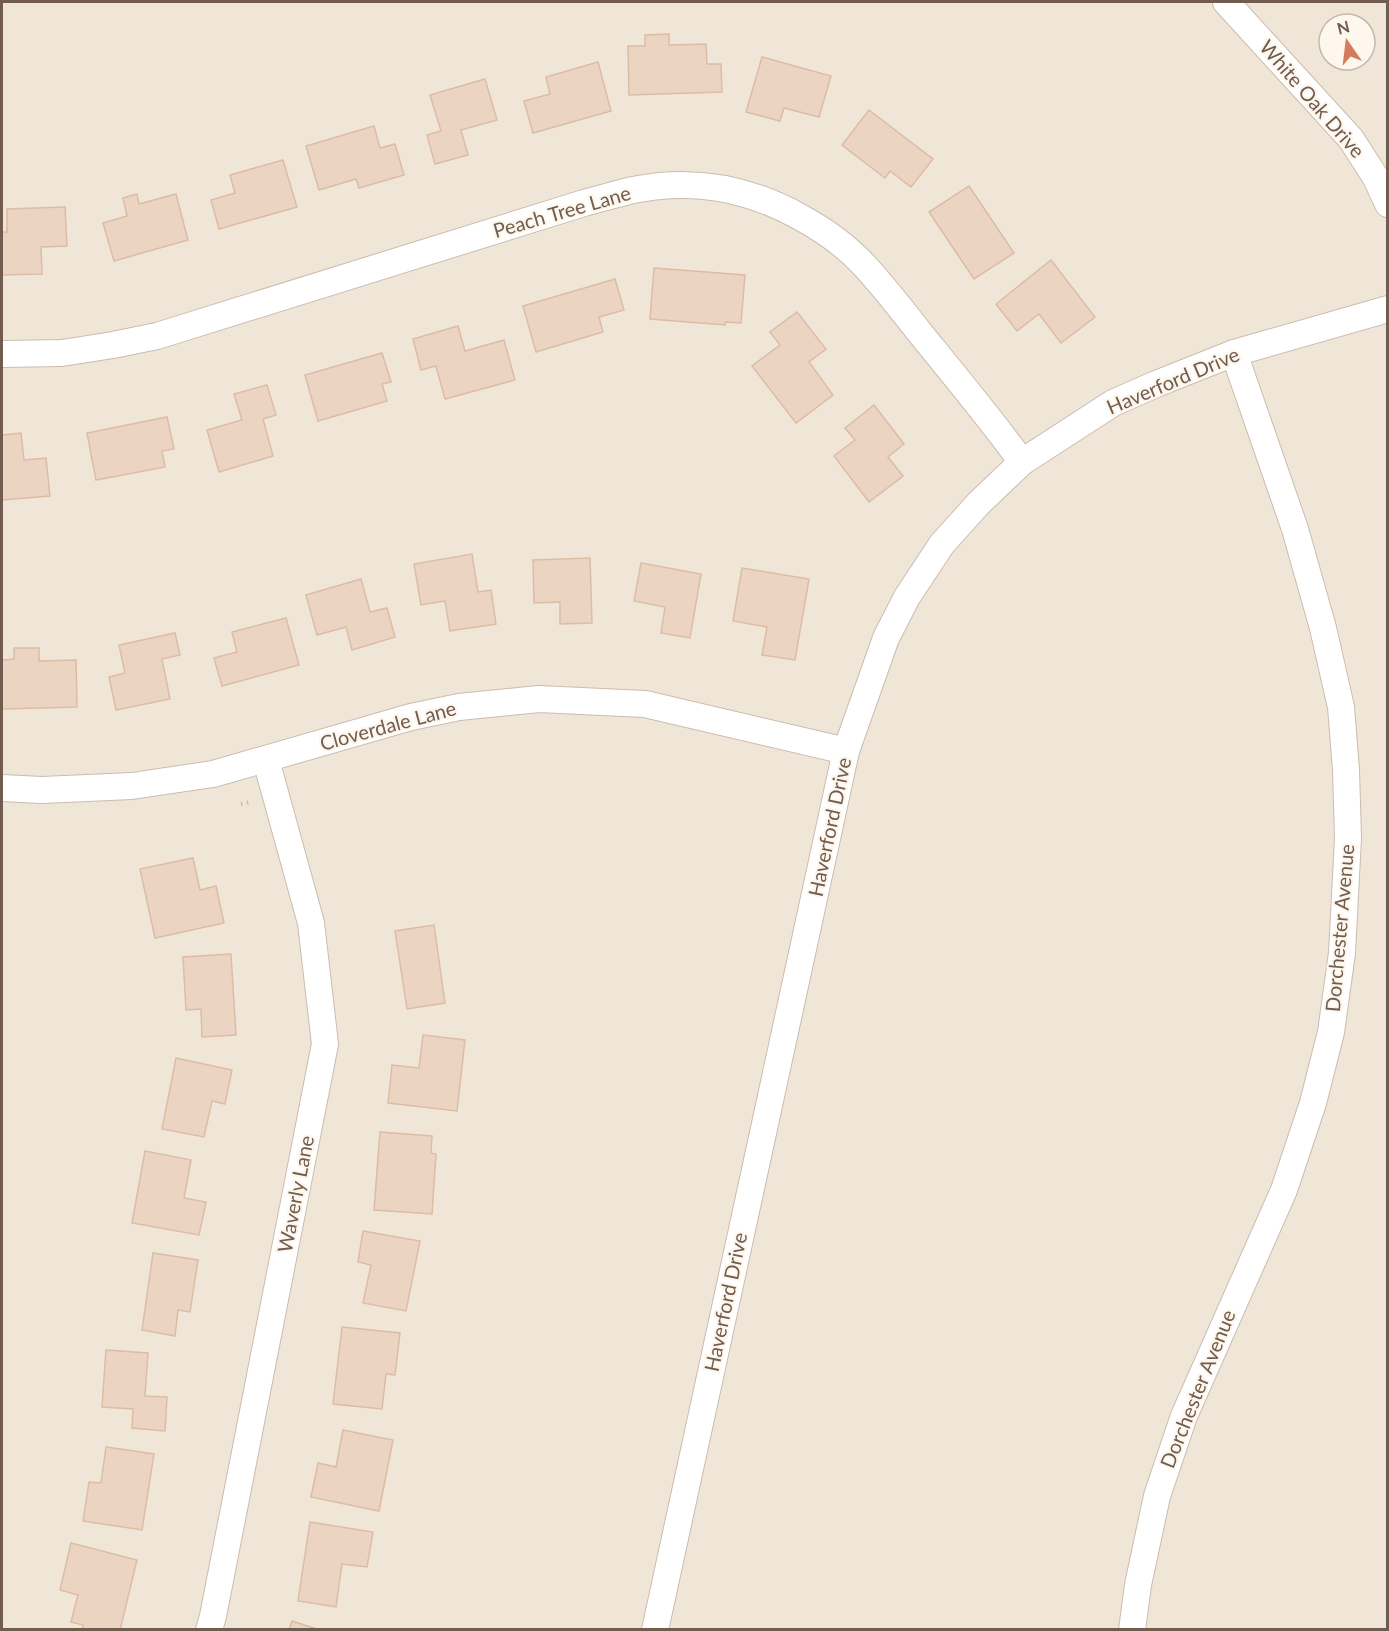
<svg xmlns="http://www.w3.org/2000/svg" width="1389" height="1631" font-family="Lato,sans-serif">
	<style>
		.residential { fill: #f0e6d7; fill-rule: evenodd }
		.building { fill: #ecd4c3; stroke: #dcbca5; stroke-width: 1.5 }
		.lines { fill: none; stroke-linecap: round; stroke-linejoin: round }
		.street-casing { stroke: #cbbcaf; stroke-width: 28 }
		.path { stroke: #d1b8a6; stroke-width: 4; stroke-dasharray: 1.5 4.5; stroke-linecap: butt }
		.street { stroke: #fff; stroke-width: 26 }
		.labels { text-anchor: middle; stroke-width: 4.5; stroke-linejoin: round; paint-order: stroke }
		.street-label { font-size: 20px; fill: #715c4f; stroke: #fdf7ee }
	</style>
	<rect width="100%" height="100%" fill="#faf3e8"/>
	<path class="residential" d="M2,2H1387V1629H2ZM1329,24H1365V60H1329Z"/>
	<g class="building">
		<polygon points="669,34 669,45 706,44 707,64 721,64 722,92 629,95 628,46 645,46 645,35"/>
		<polygon points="762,57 831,76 819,117 784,108 780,121 746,112"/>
		<polygon points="598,62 611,111 533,133 524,101 550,94 546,77"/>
		<polygon points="485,79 497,120 461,130 468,155 435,164 427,135 441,131 430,95"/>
		<polygon points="869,110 933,159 911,187 890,171 885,178 842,145"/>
		<polygon points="374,126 380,148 395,144 404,175 359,188 356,179 319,190 306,146"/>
		<polygon points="283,160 297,207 219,229 211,200 235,193 230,175"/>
		<polygon points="969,186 1014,253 974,279 929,212"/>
		<polygon points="137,194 139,204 176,194 188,240 114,261 103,223 127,216 123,198"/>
		<polygon points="65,207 67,246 41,247 42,274 2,275 2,232 7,232 7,209"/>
		<polygon points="1051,260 1095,317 1061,343 1039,314 1017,331 996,304"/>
		<polygon points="654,268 745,275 741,323 725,322 725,325 650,319"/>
		<polygon points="615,279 624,310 599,317 603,332 536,352 523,306"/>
		<polygon points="797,312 826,349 809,362 833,395 796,423 752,366 780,345 770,332"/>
		<polygon points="458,326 465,351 504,340 515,380 445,399 436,366 421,370 413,339"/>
		<polygon points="382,353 391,382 382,384 387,401 318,421 305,375"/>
		<polygon points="267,385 276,415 263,419 273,456 219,472 207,430 242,420 234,394"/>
		<polygon points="874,405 904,444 888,457 903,476 869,502 834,456 855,440 845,428"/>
		<polygon points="167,417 174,449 162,451 165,467 96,480 87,433"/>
		<polygon points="21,433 24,460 46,458 50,496 2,500 2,435"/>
		<polygon points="472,554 478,592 491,590 496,624 450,631 445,601 421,605 414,564"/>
		<polygon points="590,558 592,623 560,624 560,602 534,603 533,560"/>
		<polygon points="641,563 701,574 690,638 661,633 665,607 634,601"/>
		<polygon points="742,568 809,579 795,660 762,655 767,627 733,621"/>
		<polygon points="361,579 370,612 387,608 395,637 352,650 346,627 317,635 306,595"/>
		<polygon points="286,618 299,665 222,686 214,658 237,652 232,632"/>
		<polygon points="175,633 180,655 162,659 170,699 116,710 109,677 125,673 119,645"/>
		<polygon points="14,648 39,648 39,661 76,660 77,707 2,709 2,660 14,659"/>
		<polygon points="193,858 200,890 216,886 224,923 155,938 140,869"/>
		<polygon points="434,925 445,1003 407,1009 395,931"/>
		<polygon points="231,954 236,1035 202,1037 201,1009 186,1010 183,957"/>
		<polygon points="423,1035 465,1040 457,1111 388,1103 392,1065 419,1068"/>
		<polygon points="176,1058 232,1070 225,1104 212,1101 204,1137 162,1129"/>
		<polygon points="380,1132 432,1136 431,1153 436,1154 432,1214 374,1210"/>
		<polygon points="145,1151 191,1160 184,1198 206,1202 199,1235 132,1223"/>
		<polygon points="363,1231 420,1241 406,1311 363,1303 371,1265 358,1262"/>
		<polygon points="153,1253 198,1260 190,1312 178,1310 175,1336 142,1330"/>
		<polygon points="342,1327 400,1333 395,1375 386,1374 382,1409 333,1404"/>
		<polygon points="106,1350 148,1353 145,1396 167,1397 165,1431 132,1428 133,1409 102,1407"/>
		<polygon points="343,1430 393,1440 379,1511 311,1497 318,1463 336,1467"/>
		<polygon points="106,1447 154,1454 142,1530 83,1521 89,1482 101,1483"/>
		<polygon points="310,1522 373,1532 367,1567 342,1564 336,1607 298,1601"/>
		<polygon points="71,1543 137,1560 120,1630 82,1630 83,1625 71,1622 78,1595 60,1590"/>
		<polygon points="292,1621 320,1630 289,1630"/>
	</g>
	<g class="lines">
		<g class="street-casing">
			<g id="street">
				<polyline points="1226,2 1351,139 1376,178 1388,204"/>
				<path d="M2,354L62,353L113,345L157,336L584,203C600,199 616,194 633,190C691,178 748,188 800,217C822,229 844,244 862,263C883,285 901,309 920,333C955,376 990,418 1022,462"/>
				<polyline points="2,788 42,790 132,786 213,774 411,717 459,707 539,699 645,704 846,751"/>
				<polyline points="209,1630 213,1616 325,1044 311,923 266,760"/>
				<polyline points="655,1630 846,751 886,638 907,597 942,544 978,504 1022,462 1113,403 1156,384 1234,353 1388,309"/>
				<polyline points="1132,1630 1138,1585 1157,1496 1184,1416 1284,1190 1313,1103 1331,1032 1342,953 1348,838 1346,770 1341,707 1323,628 1295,529 1234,353"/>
			</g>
		</g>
		<polyline class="path" points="241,804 251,802"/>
		<use href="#street" class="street"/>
	</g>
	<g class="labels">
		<g class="street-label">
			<text transform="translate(1312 99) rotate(49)" y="7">White Oak Drive</text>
			<text transform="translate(562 212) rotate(-16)" y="7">Peach Tree Lane</text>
			<text transform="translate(1173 381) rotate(-23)" y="7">Haverford Drive</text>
			<text transform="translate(388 726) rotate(-15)" y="7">Cloverdale Lane</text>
			<text transform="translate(830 827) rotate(-78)" y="7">Haverford Drive</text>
			<text transform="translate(1340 928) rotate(-85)" y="7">Dorchester Avenue</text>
			<text transform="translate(296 1194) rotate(-79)" y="7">Waverly Lane</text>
			<text transform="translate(726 1302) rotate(-78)" y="7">Haverford Drive</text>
			<text transform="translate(1198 1389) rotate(-68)" y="7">Dorchester Avenue</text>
		</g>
	</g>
	<rect width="1389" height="1631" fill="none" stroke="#715c4f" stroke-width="6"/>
	<g transform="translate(1347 42) rotate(346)"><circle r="28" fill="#fdf7ee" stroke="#c5b9ae" stroke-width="1.5"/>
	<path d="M0-4.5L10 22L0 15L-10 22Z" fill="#d57b5c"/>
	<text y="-9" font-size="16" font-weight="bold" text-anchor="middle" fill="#715c4f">N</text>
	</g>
</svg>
